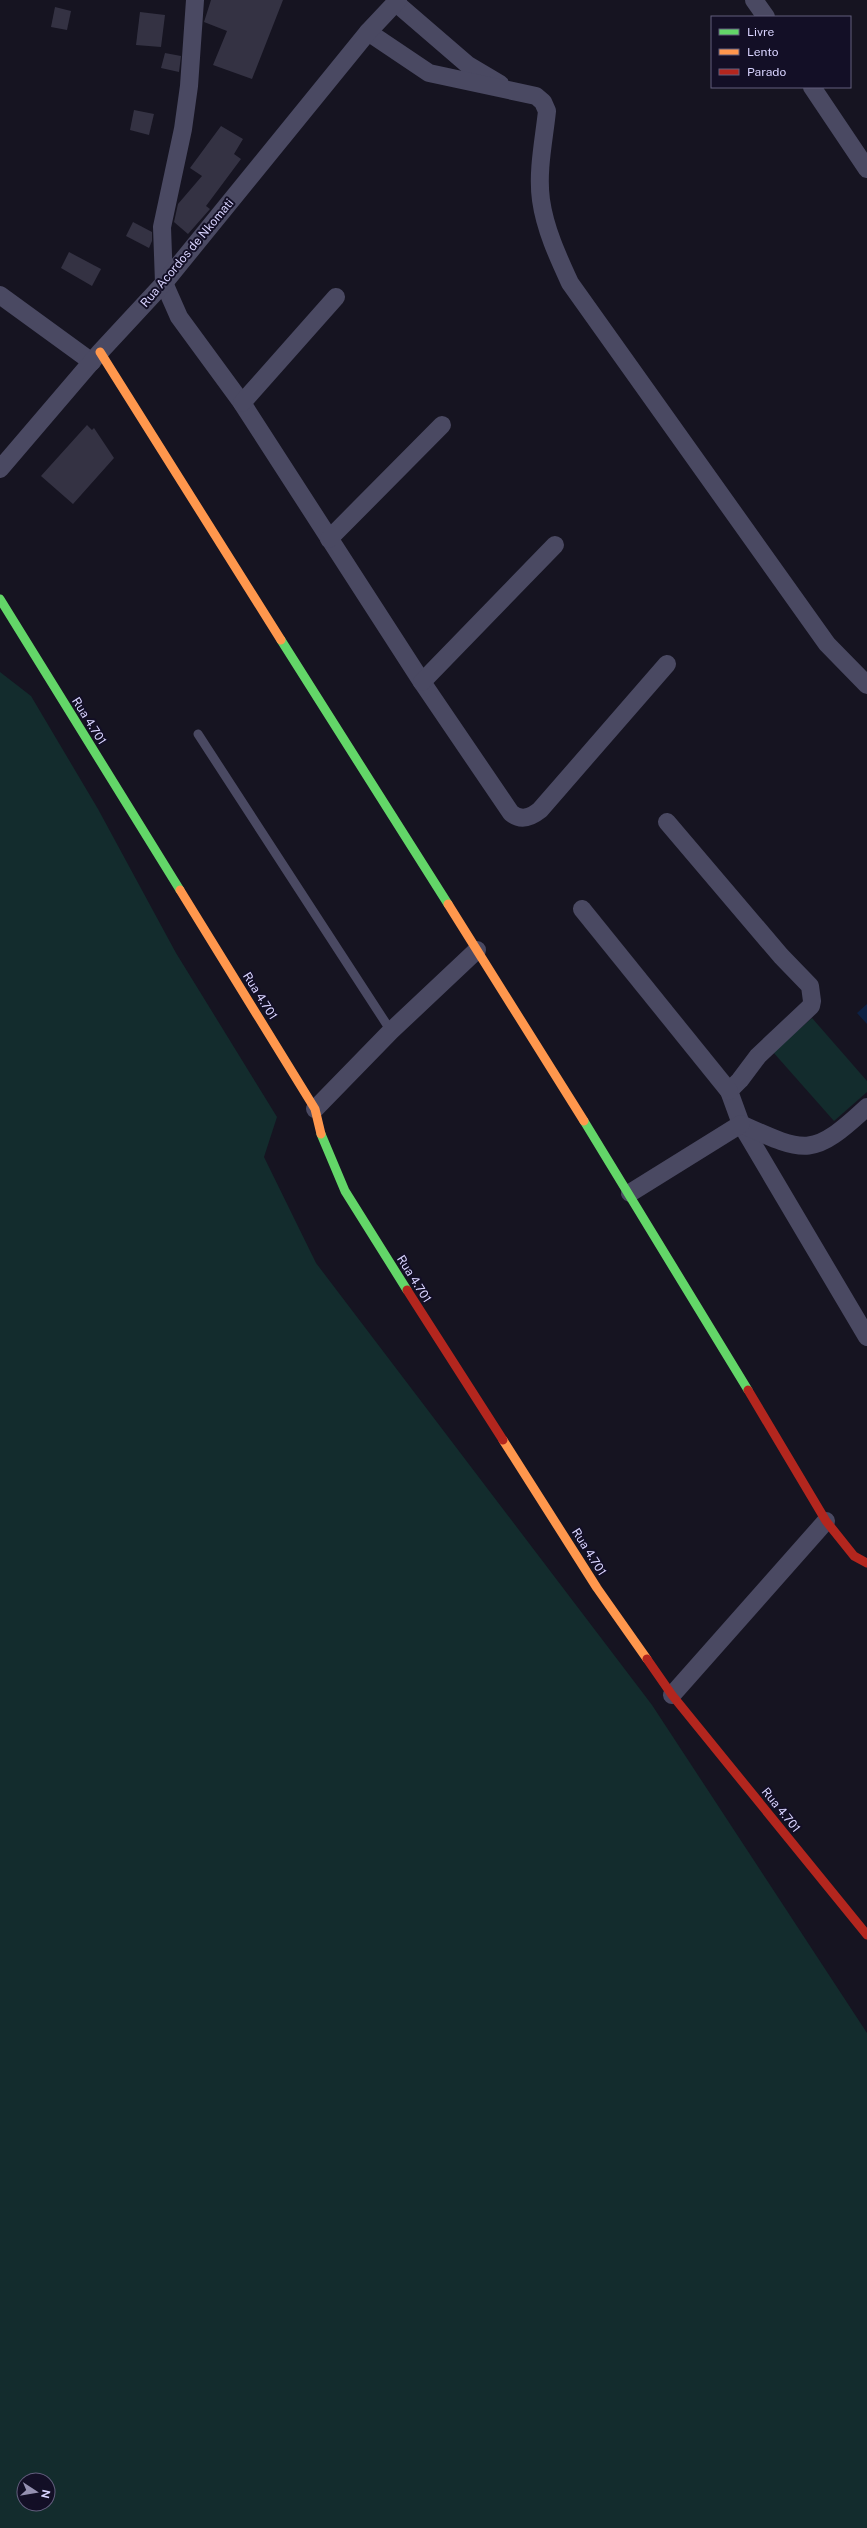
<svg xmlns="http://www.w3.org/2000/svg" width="867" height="2528" font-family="'Public Sans',sans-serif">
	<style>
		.green { fill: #132c2d; fill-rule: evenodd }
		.water { fill: #0d2144 }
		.building { fill: #343243 }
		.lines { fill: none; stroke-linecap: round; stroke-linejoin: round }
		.lane { stroke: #4a4962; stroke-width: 9 }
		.street { stroke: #4a4962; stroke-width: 18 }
		.fast { stroke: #63d668; stroke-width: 9 }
		.slow { stroke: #ff974d; stroke-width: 9 }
		.jam { stroke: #b3261e; stroke-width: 9 }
		.labels { text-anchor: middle; stroke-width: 4; stroke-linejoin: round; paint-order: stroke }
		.street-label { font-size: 12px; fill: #d9d4ff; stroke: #130f26 }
	</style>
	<rect width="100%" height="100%" fill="#161421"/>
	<g class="green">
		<path d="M0,672L31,696L98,809L176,953L277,1117L264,1157L316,1263L652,1705L867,2033V2528H0ZM24,2480H48V2504H24Z"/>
		<polygon points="812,1018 867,1081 867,1092 834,1121 773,1052"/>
	</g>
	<polygon class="water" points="867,1004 867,1024 857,1013"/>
	<g class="building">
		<polygon points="211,0 283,0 252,79 213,65 227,31 204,22"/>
		<polygon points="55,7 71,11 67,30 51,27"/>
		<polygon points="140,12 165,15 161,47 136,45"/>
		<polygon points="165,53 181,56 179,72 161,68"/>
		<polygon points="134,110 154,114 149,135 130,130"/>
		<polygon points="221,126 243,139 234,154 241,159 206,206 210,209 188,234 174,222 178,204 202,176 190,168"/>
		<polygon points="133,222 152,232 152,241 149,248 126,236"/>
		<polygon points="69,252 101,269 92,286 61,268"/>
		<polygon points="87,425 92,430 94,428 114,458 73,504 41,476"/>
	</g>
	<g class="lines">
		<polyline class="lane" points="198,734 391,1031"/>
		<g class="street">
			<path d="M195,0L189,86L183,129L162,227L164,283L179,317L242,403L422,682L511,813C521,821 530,818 540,810L667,664"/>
			<polyline points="754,0 766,17"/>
			<polyline points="396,3 468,65 500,84"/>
			<path d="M368,32L429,73L536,96L543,102L547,111C544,140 537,171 541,200C545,229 558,257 570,283L827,644L867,685"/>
			<polyline points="812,87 867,169"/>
			<polyline points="0,295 92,362"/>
			<polyline points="242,403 336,297"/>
			<polyline points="0,469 100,352 164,283 368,32 398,0"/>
			<polyline points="329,539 442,425"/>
			<polyline points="422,682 555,545"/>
			<polyline points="667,822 781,956 810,986 812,1001 811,1006 758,1056 740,1080 729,1091 741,1124 867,1337"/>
			<polyline points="582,909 729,1091"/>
			<polyline points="315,1109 391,1031 477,950"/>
			<path d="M741,1124C807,1154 813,1157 867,1107"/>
			<polyline points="630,1193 741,1124"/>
			<polyline points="672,1695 826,1521"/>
		</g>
		<g class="fast">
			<polyline points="0,599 180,890"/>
			<polyline points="281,640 448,904"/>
			<polyline points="584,1121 748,1390"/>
			<polyline points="321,1134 345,1191 407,1290"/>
		</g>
		<g class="slow">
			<polyline points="100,352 281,640"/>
			<polyline points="180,890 315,1109 321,1134"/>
			<polyline points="448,904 584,1121"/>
			<polyline points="503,1440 597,1588 647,1659"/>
		</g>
		<g class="jam">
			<polyline points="407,1290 503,1440"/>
			<polyline points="748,1390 826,1521 854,1556 867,1563"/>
			<polyline points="647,1659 672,1695 867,1935"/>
		</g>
	</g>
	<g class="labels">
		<g class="street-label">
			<text transform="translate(187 253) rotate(-50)" y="4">Rua Acordos de Nkomati</text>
			<text transform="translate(89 721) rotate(58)" y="4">Rua 4.701</text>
			<text transform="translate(260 996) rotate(58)" y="4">Rua 4.701</text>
			<text transform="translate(414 1279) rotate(58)" y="4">Rua 4.701</text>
			<text transform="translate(589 1552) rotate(58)" y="4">Rua 4.701</text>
			<text transform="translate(781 1810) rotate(51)" y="4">Rua 4.701</text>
		</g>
	</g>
	<rect x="711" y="16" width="140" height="72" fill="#130f26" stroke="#625e7d"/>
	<rect x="719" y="29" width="20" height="6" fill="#63d668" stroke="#625e7d"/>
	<text x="747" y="36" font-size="12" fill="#d9d4ff">Livre</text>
	<rect x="719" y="49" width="20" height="6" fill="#ff974d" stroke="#625e7d"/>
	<text x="747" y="56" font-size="12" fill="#d9d4ff">Lento</text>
	<rect x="719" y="69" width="20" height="6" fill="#b3261e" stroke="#625e7d"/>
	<text x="747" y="76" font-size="12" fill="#d9d4ff">Parado</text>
	<g transform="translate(36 2492) rotate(102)"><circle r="19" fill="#130f26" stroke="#625e7d"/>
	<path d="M0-3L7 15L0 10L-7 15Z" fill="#9591b1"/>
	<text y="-6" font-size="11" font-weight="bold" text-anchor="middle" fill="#d9d4ff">N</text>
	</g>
</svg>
